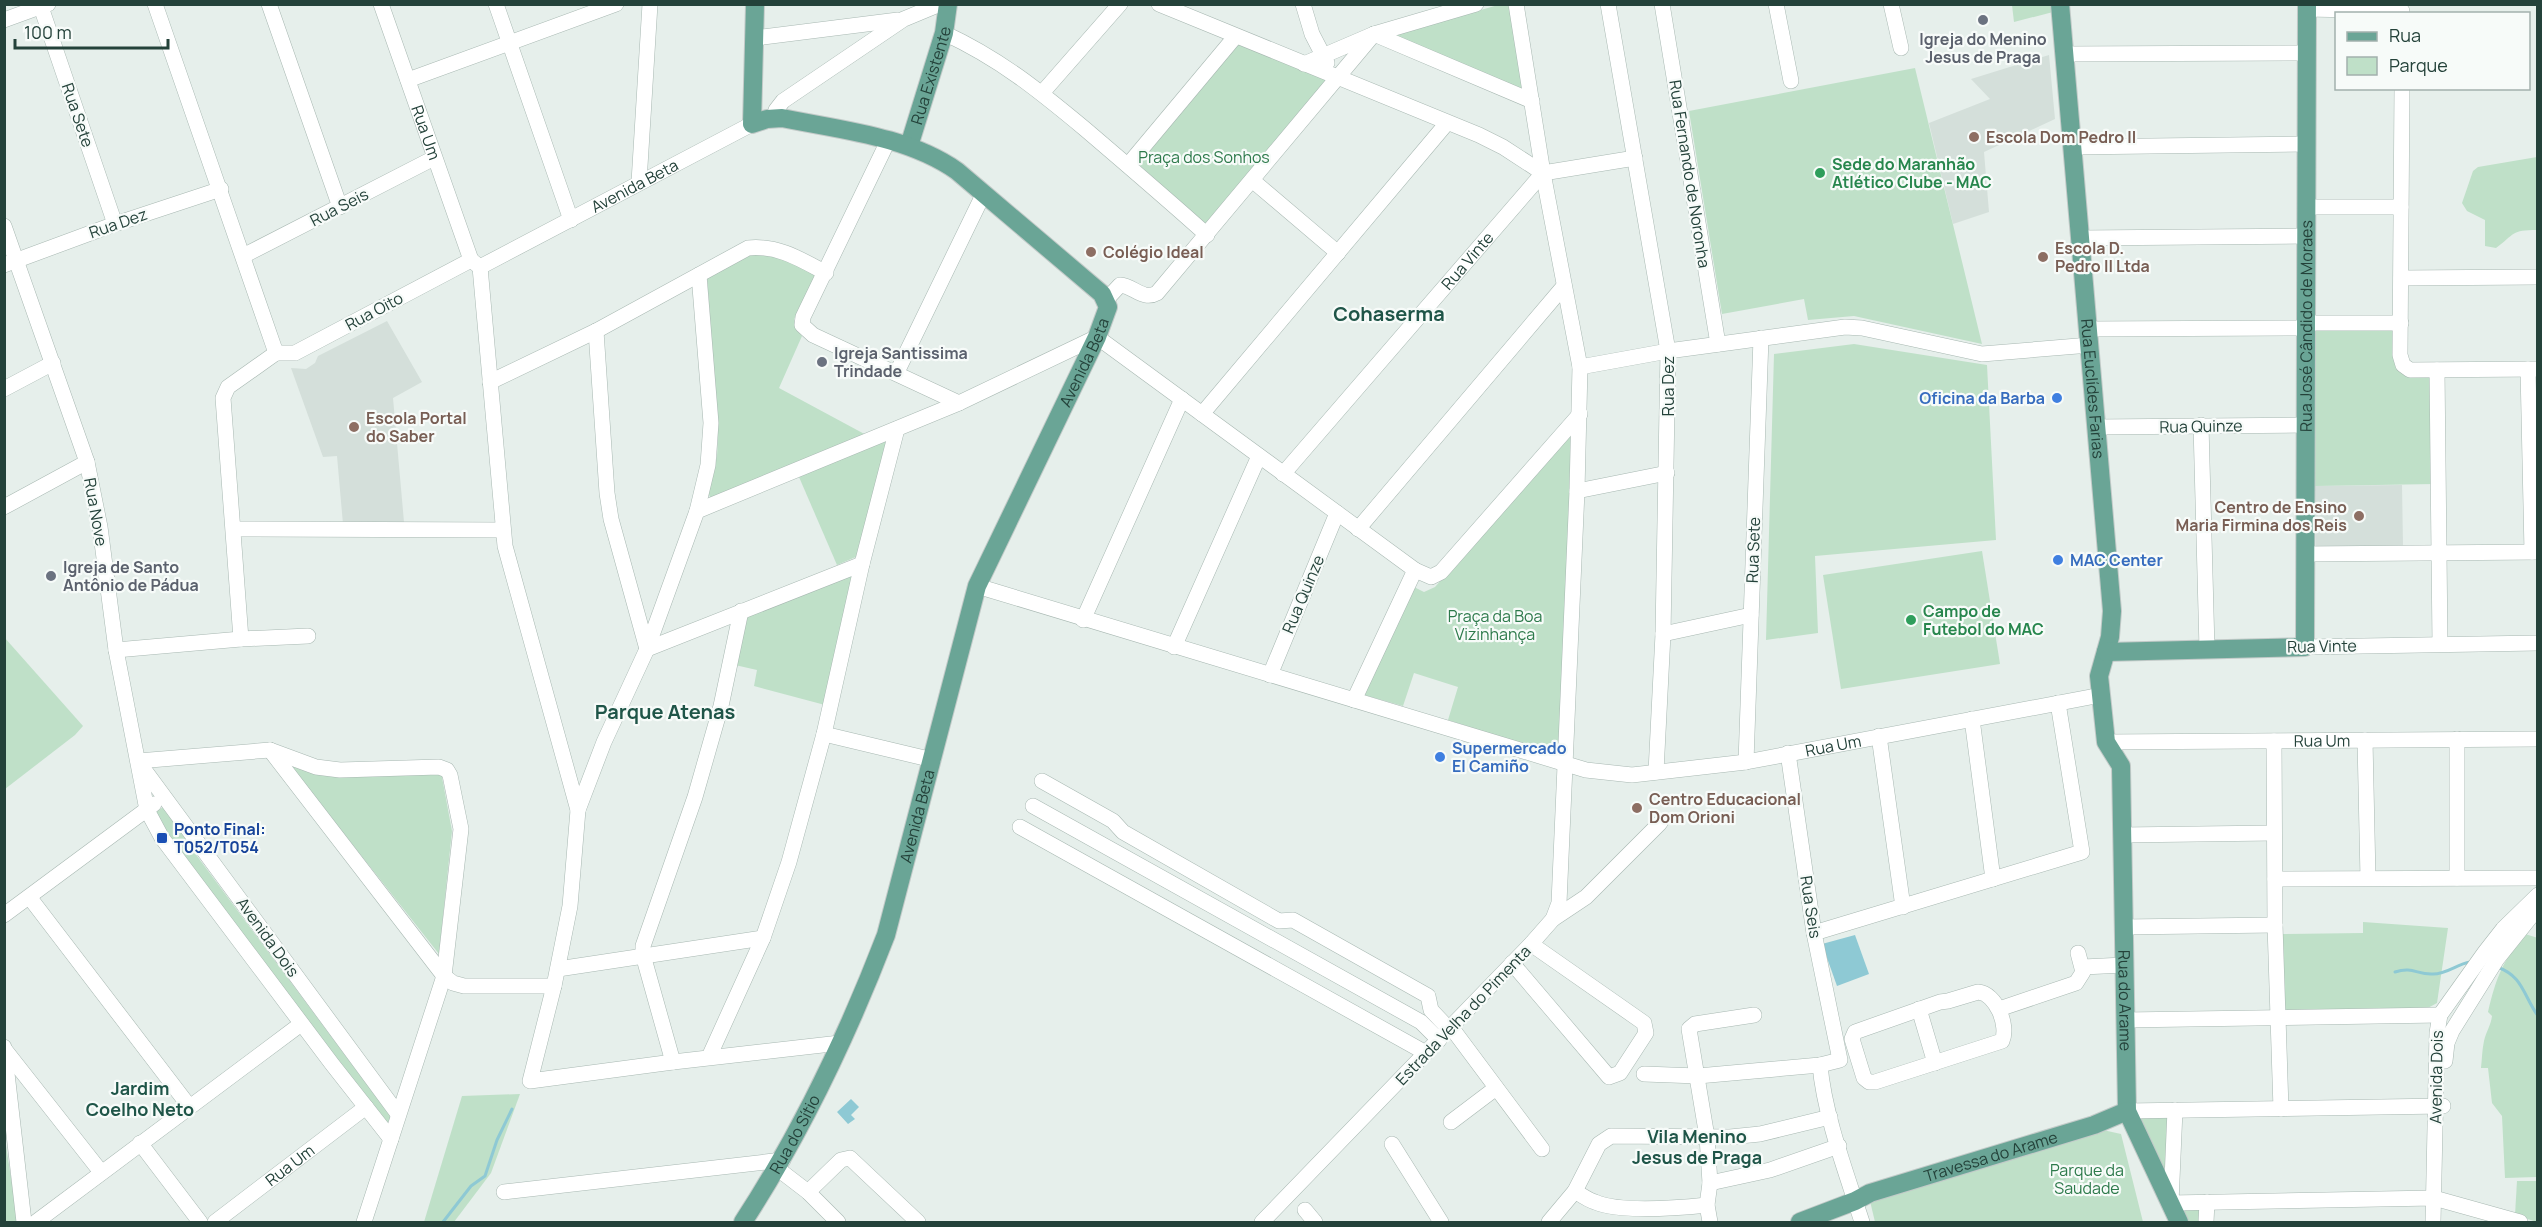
<svg xmlns="http://www.w3.org/2000/svg" width="2542" height="1227" font-family="Manrope,sans-serif">
	<style>
		.built { fill: #d4dfda }
		.green { fill: #bfe0c8 }
		.water { fill: #8ec9d4 }
		.lines { fill: none; stroke-linecap: round; stroke-linejoin: round }
		.stream { stroke: #8ec9d4; stroke-width: 3 }
		.minor-casing { stroke: #a8b8b2; stroke-width: 16 }
		.major-casing { stroke: #c2cac8; stroke-width: 20 }
		.minor { stroke: #fff; stroke-width: 15 }
		.major { stroke: #6aa596; stroke-width: 18 }
		.worship-dot { fill: #6b7280; stroke: #f7fbf9; stroke-width: 2 }
		.education-dot { fill: #8d6e63; stroke: #f7fbf9; stroke-width: 2 }
		.leisure-dot { fill: #2e9e5b; stroke: #f7fbf9; stroke-width: 2 }
		.shop-dot { fill: #3f7fe0; stroke: #f7fbf9; stroke-width: 2 }
		.transit-dot { fill: #1a4fb4; stroke: #f7fbf9; stroke-width: 2 }
		.labels { text-anchor: middle; stroke-width: 4.5; stroke-linejoin: round; paint-order: stroke }
		.worship-label { font-size: 16px; font-weight: bold; fill: #5b616d; stroke: #f7fbf9; text-anchor: start }
		.street-label { font-size: 16px; fill: #24423a; stroke: #f7fbf9 }
		.education-label { font-size: 16px; font-weight: bold; fill: #785e54; stroke: #f7fbf9; text-anchor: start }
		.park-label { font-size: 16px; fill: #2d7a4b; stroke: #f7fbf9 }
		.leisure-label { font-size: 16px; font-weight: bold; fill: #27864d; stroke: #f7fbf9; text-anchor: start }
		.shop-label { font-size: 16px; font-weight: bold; fill: #366cbe; stroke: #f7fbf9; text-anchor: start }
		.transit-label { font-size: 16px; font-weight: bold; fill: #164399; stroke: #f7fbf9; text-anchor: start }
		.neighbourhood-label { font-size: 18px; font-weight: bold; fill: #1f5548; stroke: #f7fbf9 }
		.quarter-label { font-size: 20px; font-weight: bold; fill: #1f5548; stroke: #f7fbf9 }
	</style>
	<rect width="100%" height="100%" fill="#e6efeb"/>
	<g class="built">
		<polygon points="2049,55 2055,119 1984,152 1989,212 1953,224 1929,123 1990,99 1971,79"/>
		<polygon points="387,321 422,382 393,398 404,522 343,524 337,456 323,457 291,368 306,369 315,363 318,356"/>
		<polygon points="2402,485 2403,546 2316,547 2315,486"/>
	</g>
	<g class="green">
		<polygon points="1498,5 1511,5 1526,92 1392,36"/>
		<polygon points="2012,5 2053,5 2053,12 2014,22"/>
		<polygon points="1238,43 1326,80 1207,226 1138,164"/>
		<polygon points="1915,68 1982,344 1854,316 1808,320 1804,299 1722,314 1689,111"/>
		<path d="M2537,157V230C2511,230 2515,234 2496,248L2485,246V220L2467,211L2462,203L2473,171L2478,167Z"/>
		<polygon points="765,253 782,257 818,275 794,319 796,329 802,336 779,388 870,437 711,499 708,493 717,456 718,437 707,277 750,255"/>
		<polygon points="2313,327 2396,327 2396,366 2433,375 2435,484 2315,486"/>
		<polygon points="1854,344 1987,365 1996,540 1815,556 1818,633 1766,640 1774,354"/>
		<polygon points="1571,432 1562,757 1448,720 1458,687 1414,673 1403,706 1364,695 1414,587 1424,592 1435,587"/>
		<polygon points="887,440 858,556 837,565 799,477"/>
		<polygon points="1982,551 2000,664 1841,689 1823,575"/>
		<polygon points="855,573 825,705 754,686 757,670 735,665 747,615"/>
		<polygon points="4,637 83,726 75,735 5,789"/>
		<polygon points="285,759 441,772 452,831 439,954"/>
		<polygon points="166,805 197,856 391,1117 387,1124 166,837 156,812"/>
		<polygon points="2363,922 2448,928 2437,1003 2426,1009 2288,1011 2282,1006 2280,934 2363,933"/>
		<path d="M2525,934L2538,938L2537,1177L2505,1178L2502,1116L2492,1103L2488,1068H2481C2482,1059 2482,1050 2484,1041C2486,1032 2491,1025 2492,1016L2488,1012C2496,978 2502,962 2525,934Z"/>
		<polygon points="520,1094 491,1173 454,1222 424,1222 462,1096"/>
		<polygon points="2136,1114 2172,1114 2168,1181"/>
		<polygon points="2103,1130 2121,1134 2143,1222 1875,1222 1870,1201"/>
		<polygon points="4,1133 18,1222 5,1222"/>
		<polygon points="2517,1181 2537,1181 2537,1222 2515,1215"/>
		<polygon points="2179,1207 2203,1208 2203,1222 2186,1222"/>
	</g>
	<g class="water">
		<polygon points="1855,935 1869,974 1837,986 1822,944"/>
		<polygon points="851,1099 859,1107 851,1115 855,1119 848,1124 837,1112"/>
	</g>
	<g class="lines">
		<g class="stream">
			<path d="M2497,967C2523,976 2523,995 2538,1016"/>
			<path d="M2395,972C2413,966 2417,975 2433,974C2447,974 2457,964 2470,962"/>
			<polyline points="443,1222 471,1186 485,1176 497,1140 512,1109"/>
		</g>
		<g class="minor-casing">
			<g id="minor">
				<polyline points="155,4 276,353"/>
				<polyline points="269,4 340,207"/>
				<path id="s1" d="M381,4L471,260"/>
				<polyline points="496,4 571,220"/>
				<polyline points="1159,4 1479,135 1503,147 1543,173"/>
				<polyline points="1303,4 1312,34 1327,63"/>
				<polyline points="1608,4 1668,351 1663,634 1656,772"/>
				<polyline points="1662,4 1718,344"/>
				<polyline points="1776,4 1791,81"/>
				<polyline points="1891,4 1901,48"/>
				<polyline points="41,7 115,224"/>
				<polyline points="2307,9 2402,11"/>
				<polyline points="4,20 48,4"/>
				<path d="M944,33C1000,59 1038,90 1085,129C1126,164 1167,199 1207,235"/>
				<polyline points="1374,34 1532,101"/>
				<polyline points="755,38 898,20"/>
				<polyline points="2065,54 2307,53"/>
				<polyline points="1304,64 1374,34 1476,4"/>
				<polyline points="408,80 616,4"/>
				<polyline points="2402,88 2400,355 2403,365 2410,370 2538,369"/>
				<polyline points="1042,93 1120,4"/>
				<polyline points="774,118 776,110 783,101 904,19 940,4"/>
				<polyline points="888,141 803,317 802,325 813,335 959,403"/>
				<polyline points="2073,147 2306,144"/>
				<polyline points="1128,165 1235,37"/>
				<polyline points="1252,180 1338,253"/>
				<polyline points="639,182 650,4"/>
				<polyline points="2306,207 2401,207"/>
				<polyline points="4,226 87,462 100,527 116,650 147,810 162,838 332,1064 391,1139"/>
				<polyline points="2081,238 2306,236"/>
				<polyline points="243,256 434,158"/>
				<path id="s2" d="M471,260L480,267L752,124"/>
				<polyline points="4,265 115,224 221,189"/>
				<polyline points="480,267 505,546 578,810 570,906 554,986 530,1081 673,1062 840,1043"/>
				<polyline points="2401,278 2538,277"/>
				<path d="M1106,300L1120,285C1134,286 1143,301 1157,293L1374,34"/>
				<polyline points="2306,323 2401,323"/>
				<polyline points="2088,329 2306,328"/>
				<polyline points="596,331 607,493 611,519 647,649 862,564"/>
				<polyline points="276,353 295,353 471,260"/>
				<polyline points="1580,367 1668,351 1845,327 1862,328 1982,354 2090,345"/>
				<polyline points="2528,369 2532,552"/>
				<polyline points="2437,370 2440,644"/>
				<polyline points="897,372 984,193"/>
				<path d="M490,382L596,331L748,248C778,245 800,259 826,273"/>
				<polyline points="4,389 53,363"/>
				<polyline points="1202,414 1447,123"/>
				<polyline points="2201,425 2207,649"/>
				<polyline points="2096,427 2305,425"/>
				<path id="s3" d="M1283,474L1543,173L1635,158"/>
				<polyline points="1577,491 1667,473"/>
				<polyline points="4,507 87,462"/>
				<polyline points="697,511 959,403 1097,337 1415,570 1431,577 1441,572 1580,414"/>
				<polyline points="234,529 503,530"/>
				<polyline points="1358,529 1564,286"/>
				<polyline points="2305,554 2538,552"/>
				<path id="s4" d="M977,586L1586,770L1632,775L1746,762L2101,695"/>
				<polyline points="1083,620 1182,399"/>
				<polyline points="1663,634 1751,615"/>
				<polyline points="241,639 223,398 228,387 276,353"/>
				<polyline points="1174,647 1259,456"/>
				<polyline points="2305,647 2538,643"/>
				<polyline points="116,650 241,639 308,636"/>
				<polyline points="1270,675 1337,513"/>
				<polyline points="1354,700 1415,570"/>
				<polyline points="1972,719 1993,879"/>
				<polyline points="824,734 933,760"/>
				<polyline points="1879,736 1903,907"/>
				<polyline points="2365,740 2368,878"/>
				<polyline points="2274,741 2275,925 2281,1109"/>
				<path id="s5" d="M2106,742L2538,739"/>
				<polyline points="270,750 444,976 453,983 464,986 554,986"/>
				<polyline points="138,761 270,750 316,767 340,770 439,767 447,770 450,775 461,829 444,976 364,1222"/>
				<polyline points="1746,762 1761,338"/>
				<polyline points="140,764 398,1114"/>
				<polyline points="1042,781 1113,821 1123,832 1279,921 1293,920 1428,996 1431,1010 1449,1029"/>
				<polyline points="1033,806 1421,1022 1439,1040"/>
				<polyline points="578,810 604,742 647,649 697,511 708,465 711,423 699,275"/>
				<polyline points="1020,827 1426,1053"/>
				<polyline points="2122,835 2274,833"/>
				<polyline points="2457,878 2457,739"/>
				<polyline points="2275,879 2538,878"/>
				<polyline points="30,898 189,1106"/>
				<polyline points="4,915 154,804"/>
				<polyline points="1553,919 1586,897 1660,823"/>
				<polyline points="2123,927 2275,925"/>
				<polyline points="1814,933 2082,852 2058,703"/>
				<polyline points="1512,963 1609,1077 1620,1073 1646,1033 1644,1023 1531,944"/>
				<polyline points="2083,967 2124,965"/>
				<polyline points="558,969 763,938"/>
				<path d="M1978,992C1996,993 2009,1026 2002,1041L1875,1082H1869L1864,1078L1852,1039L1855,1032L1940,1002L1948,1001Z"/>
				<polyline points="1919,1009 1935,1063"/>
				<polyline points="1999,1009 2076,983 2083,972 2078,953"/>
				<polyline points="2125,1020 2440,1015"/>
				<polyline points="1451,1027 1542,1149"/>
				<polyline points="4,1047 24,1222"/>
				<polyline points="5,1050 101,1172"/>
				<polyline points="709,1057 763,938 789,862 824,734 862,564 897,429"/>
				<polyline points="2445,1061 2447,1043 2452,1031 2497,959 2537,909"/>
				<polyline points="673,1062 643,955 643,946 695,797 721,706 741,611"/>
				<path d="M1820,1065C1824,1114 1847,1175 1862,1222"/>
				<polyline points="1644,1074 1698,1076 1820,1065 1840,1060 1814,933 1788,753"/>
				<polyline points="2175,1110 2171,1203 2434,1198 2520,1222"/>
				<polyline points="2127,1111 2443,1106"/>
				<polyline points="1451,1122 1496,1088"/>
				<polyline points="140,1143 200,1222"/>
				<polyline points="1392,1144 1441,1222"/>
				<polyline points="778,1169 808,1192 838,1222"/>
				<polyline points="1710,1183 1770,1170 1839,1146"/>
				<path d="M1575,1191C1581,1195 1588,1200 1595,1202C1621,1213 1678,1208 1707,1205"/>
				<polyline points="504,1192 783,1160"/>
				<polyline points="808,1192 841,1160 850,1158 918,1222"/>
				<polyline points="1305,1210 1315,1222"/>
				<polyline points="36,1222 301,1024"/>
				<path id="s6" d="M215,1222L366,1107"/>
				<polyline points="1262,1222 1531,944 1553,919 1559,903 1577,491 1580,367 1543,173 1516,4"/>
				<polyline points="1549,1222 1575,1191 1599,1144 1611,1136 1730,1137 1760,1134 1830,1117"/>
				<polyline points="1710,1222 1707,1205 1710,1183 1707,1137 1689,1029 1695,1024 1754,1015"/>
				<polyline points="2206,1222 2207,1202"/>
				<polyline points="2433,1222 2437,1033 2440,1015 2485,952 2503,929 2538,895"/>
			</g>
		</g>
		<g class="major-casing">
			<g id="major">
				<path id="s7" d="M2060,4L2112,611L2110,637L2099,676L2106,742L2121,766L2127,1111L2179,1222"/>
				<path id="s8" d="M909,146L944,33L948,4"/>
				<path id="s9" d="M2106,652L2305,647L2307,4"/>
				<path id="s10" d="M743,1222C801,1133 848,1034 886,935L977,586L1097,337L1108,307L1102,294L957,171C907,136 840,130 782,118L767,119L752,124L755,4"/>
				<path id="s11" d="M1800,1222L1855,1201L1870,1193L2094,1125L2127,1111"/>
			</g>
		</g>
		<use href="#minor" class="minor"/>
		<use href="#major" class="major"/>
	</g>
	<g class="worship-dot">
		<circle cx="1983" cy="20" r="6"/>
		<circle cx="822" cy="362" r="6"/>
		<circle cx="51" cy="576" r="6"/>
	</g>
	<g class="education-dot">
		<circle cx="1974" cy="137" r="6"/>
		<circle cx="1091" cy="252" r="6"/>
		<circle cx="2043" cy="257" r="6"/>
		<circle cx="354" cy="427" r="6"/>
		<circle cx="2359" cy="516" r="6"/>
		<circle cx="1637" cy="808" r="6"/>
	</g>
	<g class="leisure-dot">
		<circle cx="1820" cy="173" r="6"/>
		<circle cx="1911" cy="620" r="6"/>
	</g>
	<g class="shop-dot">
		<circle cx="2057" cy="398" r="6"/>
		<circle cx="2058" cy="560" r="6"/>
		<circle cx="1440" cy="757" r="6"/>
	</g>
	<rect class="transit-dot" x="156" y="832" width="12" height="12" rx="3"/>
	<g class="labels">
		<g class="worship-label">
			<text x="1983" y="45" text-anchor="middle">Igreja do Menino<tspan x="1983" dy="18">Jesus de Praga</tspan></text>
			<text x="834" y="359">Igreja Santissima<tspan x="834" dy="18">Trindade</tspan></text>
			<text x="63" y="573">Igreja de Santo<tspan x="63" dy="18">Antônio de Pádua</tspan></text>
		</g>
		<g class="street-label">
			<text dy="6" stroke="none"><textPath href="#s8" startOffset="74">Rua Existente</textPath></text>
			<text transform="translate(78 115) rotate(71)" y="6">Rua Sete</text>
			<text dy="6" stroke="none"><textPath href="#s1" startOffset="136">Rua Um</textPath></text>
			<text transform="translate(1690 174) rotate(81)" y="6">Rua Fernando de Noronha</text>
			<text dy="6" stroke="none"><textPath href="#s2" startOffset="186">Avenida Beta</textPath></text>
			<text transform="translate(339 207) rotate(-27)" y="6">Rua Seis</text>
			<text transform="translate(118 223) rotate(-19)" y="6">Rua Dez</text>
			<text dy="6" stroke="none"><textPath href="#s3" startOffset="282">Rua Vinte</textPath></text>
			<text transform="translate(374 311) rotate(-28)" y="6">Rua Oito</text>
			<text dy="6" stroke="none"><textPath href="#s9" startOffset="520">Rua José Cândido de Moraes</textPath></text>
			<text dy="6" stroke="none"><textPath href="#s10" startOffset="930">Avenida Beta</textPath></text>
			<text transform="translate(1668 386) rotate(-90)" y="6">Rua Dez</text>
			<text dy="6" stroke="none"><textPath href="#s7" startOffset="386">Rua Euclídes Farias</textPath></text>
			<text transform="translate(2201 426) rotate(-1)" y="6">Rua Quinze</text>
			<text transform="translate(96 512) rotate(80)" y="6">Rua Nove</text>
			<text transform="translate(1753 550) rotate(-88)" y="6">Rua Sete</text>
			<text transform="translate(1303 594) rotate(-67)" y="6">Rua Quinze</text>
			<text transform="translate(2322 646) rotate(-1)" y="6">Rua Vinte</text>
			<text dy="6" stroke="none"><textPath href="#s5" startOffset="216">Rua Um</textPath></text>
			<text dy="6" stroke="none"><textPath href="#s4" startOffset="886">Rua Um</textPath></text>
			<text dy="6" stroke="none"><textPath href="#s10" startOffset="444">Avenida Beta</textPath></text>
			<text transform="translate(1811 907) rotate(81)" y="6">Rua Seis</text>
			<text transform="translate(268 937) rotate(54)" y="6">Avenida Dois</text>
			<text dy="6" stroke="none"><textPath href="#s7" startOffset="1005">Rua do Arame</textPath></text>
			<text transform="translate(1463 1015) rotate(-46)" y="6">Estrada Velha do Pimenta</text>
			<text transform="translate(2436 1077) rotate(-89)" y="6">Avenida Dois</text>
			<text dy="6" stroke="none"><textPath href="#s10" startOffset="102">Rua do Sítio</textPath></text>
			<text dy="6" stroke="none"><textPath href="#s11" startOffset="202">Travessa do Arame</textPath></text>
			<text dy="6" stroke="none"><textPath href="#s6" startOffset="94">Rua Um</textPath></text>
		</g>
		<g class="education-label">
			<text x="1986" y="143">Escola Dom Pedro II</text>
			<text x="2055" y="254">Escola D.<tspan x="2055" dy="18">Pedro II Ltda</tspan></text>
			<text x="1103" y="258">Colégio Ideal</text>
			<text x="366" y="424">Escola Portal<tspan x="366" dy="18">do Saber</tspan></text>
			<text x="2347" y="513" text-anchor="end">Centro de Ensino<tspan x="2347" dy="18">Maria Firmina dos Reis</tspan></text>
			<text x="1649" y="805">Centro Educacional<tspan x="1649" dy="18">Dom Orioni</tspan></text>
		</g>
		<g class="park-label">
			<text x="1204" y="163">Praça dos Sonhos</text>
			<text x="1495" y="622">Praça da Boa<tspan x="1495" dy="18">Vizinhança</tspan></text>
			<text x="2087" y="1176">Parque da<tspan x="2087" dy="18">Saudade</tspan></text>
		</g>
		<g class="leisure-label">
			<text x="1832" y="170">Sede do Maranhão<tspan x="1832" dy="18">Atlético Clube - MAC</tspan></text>
			<text x="1923" y="617">Campo de<tspan x="1923" dy="18">Futebol do MAC</tspan></text>
		</g>
		<g class="shop-label">
			<text x="2045" y="404" text-anchor="end">Oficina da Barba</text>
			<text x="2070" y="566">MAC Center</text>
			<text x="1452" y="754">Supermercado<tspan x="1452" dy="18">El Camiño</tspan></text>
		</g>
		<g class="transit-label">
			<text x="174" y="835">Ponto Final:<tspan x="174" dy="18">T052/T054</tspan></text>
		</g>
		<g class="neighbourhood-label">
			<text x="140" y="1095">Jardim<tspan x="140" dy="21">Coelho Neto</tspan></text>
			<text x="1697" y="1143">Vila Menino<tspan x="1697" dy="21">Jesus de Praga</tspan></text>
		</g>
		<g class="quarter-label">
			<text x="1389" y="321">Cohaserma</text>
			<text x="665" y="719">Parque Atenas</text>
		</g>
	</g>
	<rect width="2542" height="1227" fill="none" stroke="#24423a" stroke-width="12"/>
	<rect x="2335" y="12" width="195" height="78" fill="#f7fbf9" stroke="#a3b1ad" stroke-width="1.5"/>
	<rect x="2347" y="32" width="30" height="9" fill="#6aa596" stroke="#a3b1ad" stroke-width="1.5"/>
	<text x="2389" y="42" font-size="18" fill="#24423a">Rua</text>
	<rect x="2347" y="57" width="30" height="18" fill="#bfe0c8" stroke="#a3b1ad" stroke-width="1.5"/>
	<text x="2389" y="72" font-size="18" fill="#24423a">Parque</text>
	<path d="M15 39v9h153v-9" fill="none" stroke="#24423a" stroke-width="3"/>
	<text x="24" y="39" font-size="18" fill="#24423a" stroke="#f7fbf9" stroke-width="4.5" paint-order="stroke">100 m</text>
</svg>
